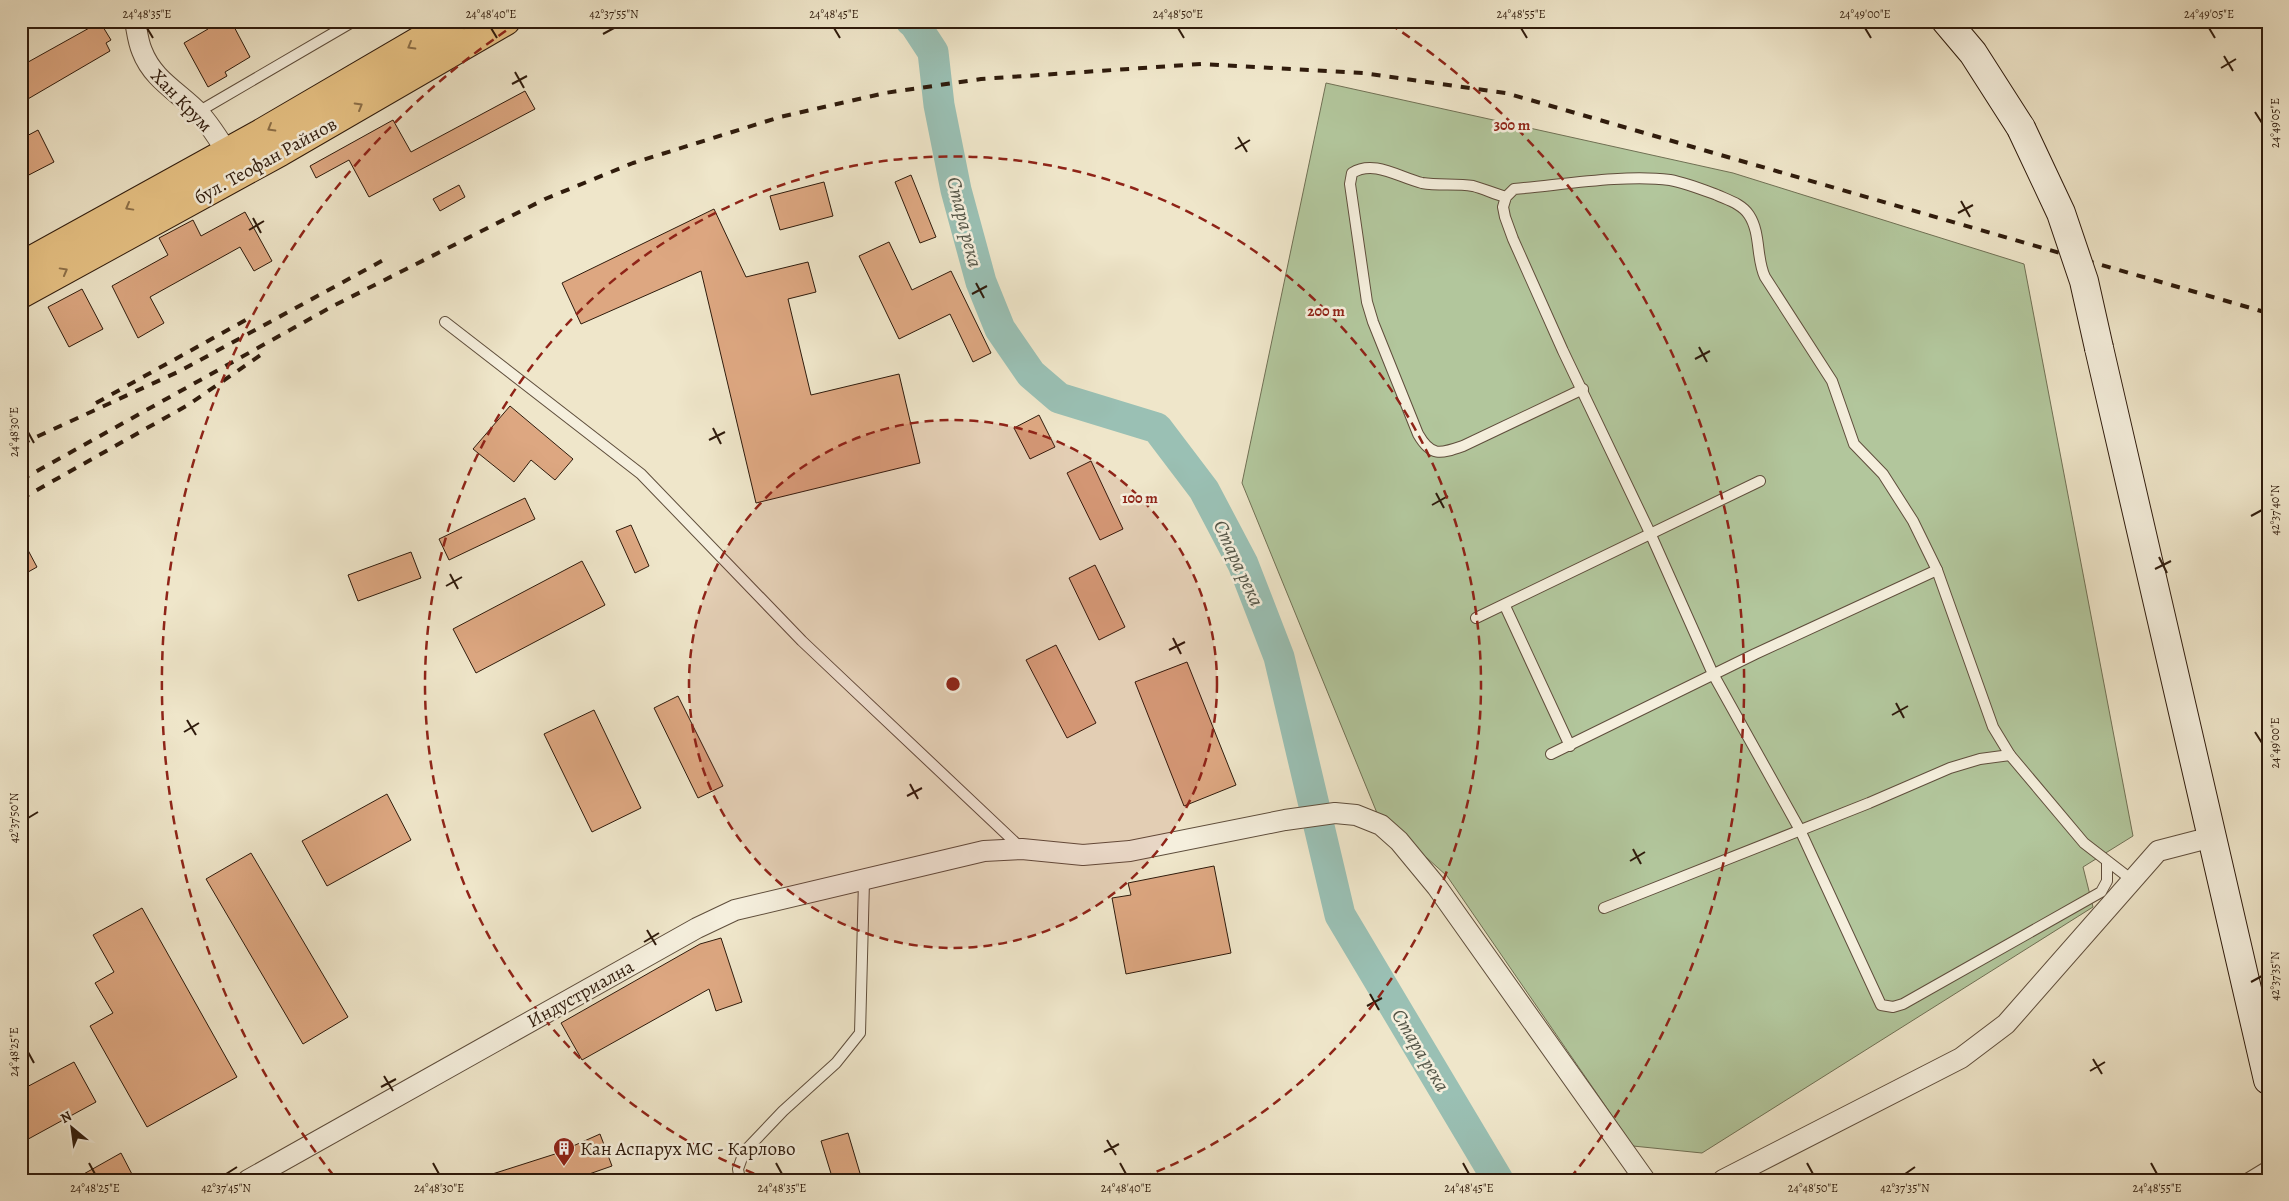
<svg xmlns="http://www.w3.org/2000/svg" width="2289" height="1201" font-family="Alegreya,serif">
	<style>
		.green { fill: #b2c69c; stroke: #707054 }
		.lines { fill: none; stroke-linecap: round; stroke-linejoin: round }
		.river { stroke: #9ac0b4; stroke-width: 31 }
		.building { fill: #dda781; stroke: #2f1b0c }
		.lane-casing { stroke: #5f4e3c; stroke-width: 12 }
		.street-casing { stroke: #5f4e3c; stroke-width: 22 }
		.secondary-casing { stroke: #2f1b0c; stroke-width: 30 }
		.primary-casing { stroke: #2f1b0c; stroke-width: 30 }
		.lane { stroke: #f5efdd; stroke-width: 10 }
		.street { stroke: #f5efdd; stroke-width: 20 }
		.secondary { stroke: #f5efdd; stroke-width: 28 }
		.primary { stroke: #e8c385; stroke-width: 28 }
		.rail { stroke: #2f1b0c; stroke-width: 4; stroke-dasharray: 9 9; stroke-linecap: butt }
		.secondary-bridge-casing { stroke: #2f1b0c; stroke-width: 30; stroke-linecap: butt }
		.secondary-bridge { stroke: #f5efdd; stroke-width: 28 }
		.oneway { stroke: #8c6f48 }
		.ticks { fill: none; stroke: #2f1b0c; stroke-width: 2 }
		.ring { fill: none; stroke: #8f2418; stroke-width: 2.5; stroke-dasharray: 9 6 }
		.labels { text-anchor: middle; stroke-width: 5; stroke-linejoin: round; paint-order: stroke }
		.street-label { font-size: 19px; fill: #2f1b0c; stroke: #f5efdd }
		.poi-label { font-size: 19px; fill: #2f1b0c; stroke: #f5efdd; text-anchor: start }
		.water-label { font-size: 20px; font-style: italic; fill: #545547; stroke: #f5efdd }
		.centre { fill: #8f2418; stroke: #f5efdd; stroke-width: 2.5 }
		.ring-label { font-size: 15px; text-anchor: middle; font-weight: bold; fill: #8f2418; stroke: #f5efdd; stroke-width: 5; stroke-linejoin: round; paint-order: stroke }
		.neatline { fill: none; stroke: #2f1b0c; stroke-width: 2 }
		.ticks-label { font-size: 12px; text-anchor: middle; fill: #2f1b0c }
	</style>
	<rect width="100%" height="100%" fill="#efe6ca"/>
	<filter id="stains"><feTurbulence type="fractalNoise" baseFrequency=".004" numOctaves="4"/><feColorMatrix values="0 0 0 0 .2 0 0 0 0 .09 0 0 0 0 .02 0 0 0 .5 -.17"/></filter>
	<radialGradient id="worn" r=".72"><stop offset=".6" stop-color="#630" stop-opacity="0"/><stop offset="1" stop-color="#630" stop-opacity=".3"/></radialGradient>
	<polygon class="green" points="1326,83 1733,173 2024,264 2133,836 2083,867 2093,907 1702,1153 1633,1146 1447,876 1377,813 1242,483"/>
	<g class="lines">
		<polyline class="river" points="911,21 914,23 933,52 939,105 956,190 981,282 1000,329 1031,374 1059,398 1157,428 1204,490 1243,564 1279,657 1340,915 1498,1180"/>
	</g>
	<g class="building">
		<polygon points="203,21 231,21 250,57 225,72 227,76 208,87 184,43 208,29"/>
		<polygon points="100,22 111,40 106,43 110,51 21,103 21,66"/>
		<polygon points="525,91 535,109 369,197 349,160 316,178 310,166 393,120 411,152"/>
		<polygon points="38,130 54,162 21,179 21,139"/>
		<polygon points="911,175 936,237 920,243 895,182"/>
		<polygon points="824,182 833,216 780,230 770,196"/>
		<polygon points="459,185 465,197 440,211 433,199"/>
		<polygon points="714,209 746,277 808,262 816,292 788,299 811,395 899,374 920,463 756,503 701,271 581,324 562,283"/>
		<polygon points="245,212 272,261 254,271 240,247 150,297 164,323 138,338 112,286 168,255 159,238 193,220 201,236"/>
		<polygon points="889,242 912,290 951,271 991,353 973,362 950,314 899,339 859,256"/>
		<polygon points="82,289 103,329 69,347 48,307"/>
		<polygon points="510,406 573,459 555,480 531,460 514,482 473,449"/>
		<polygon points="1039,415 1055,447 1030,459 1014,428"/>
		<polygon points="1091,461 1123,529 1100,540 1067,473"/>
		<polygon points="525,498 535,519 449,560 439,539"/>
		<polygon points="631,525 649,566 635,573 616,531"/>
		<polygon points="21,537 37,567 21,576"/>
		<polygon points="411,552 421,578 358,601 348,575"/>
		<polygon points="582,561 605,605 476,673 453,629"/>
		<polygon points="1095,565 1125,627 1099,640 1069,578"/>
		<polygon points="1056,645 1096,723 1067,738 1026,660"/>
		<polygon points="1187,662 1236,785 1184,806 1135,682"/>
		<polygon points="678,696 723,786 698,798 654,708"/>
		<polygon points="594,710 641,808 592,832 544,734"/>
		<polygon points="387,794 411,840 327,886 302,841"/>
		<polygon points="251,853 348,1017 303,1044 206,879"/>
		<polygon points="1214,866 1231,953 1126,974 1112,898 1131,895 1128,883"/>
		<polygon points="142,908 237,1077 147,1127 90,1026 113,1013 95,983 114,972 93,935"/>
		<polygon points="721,938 742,1002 716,1011 709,989 582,1060 561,1023 700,944"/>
		<polygon points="74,1062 96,1102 21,1143 21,1090"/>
		<polygon points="848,1133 862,1180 833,1180 821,1141"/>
		<polygon points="600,1134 612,1166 572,1180 483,1180 483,1177 555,1154"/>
		<polygon points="121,1153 135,1180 73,1180"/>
	</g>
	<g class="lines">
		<g class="lane-casing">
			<g id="lane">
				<polyline points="198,112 354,21"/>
				<path d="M1506,197C1495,194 1484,189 1473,186C1456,183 1439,186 1422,183C1400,178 1374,159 1352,173L1350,184L1367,302L1373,322L1418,434C1431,457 1440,454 1463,446L1583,389"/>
				<polyline points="445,322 641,474 802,641 1022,849"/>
				<polyline points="1505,606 1570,746"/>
				<polyline points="1476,618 1760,481"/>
				<polyline points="1551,754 1755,654 1937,570"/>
				<path d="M2107,863V881L2101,892L1903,1004L1893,1007L1881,1005L1800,830L1713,674L1651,535L1563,351L1513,239L1505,217L1503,207L1506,197L1514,189C1561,185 1624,174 1670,180C1686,183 1701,189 1717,195C1728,200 1742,204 1749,215C1761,233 1756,259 1765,277L1832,381L1854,444L1883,474L1913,521L1937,570L1993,727L2010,755L2084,843L2132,880"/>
				<polyline points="1604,908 1869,803 1950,768 1980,759 2010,755"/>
				<polyline points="740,1180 738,1169 744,1152 783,1111 836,1063 860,1033 864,881"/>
				<polyline points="2245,1180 2268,1166"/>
			</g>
		</g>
		<g class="street-casing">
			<g id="street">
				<path d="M135,21C137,31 138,42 142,51C153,80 179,92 199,113C213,128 223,146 234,164"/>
				<polyline points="248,1180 697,928 735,910 984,851 1022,849 1083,855 1130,851 1285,820 1335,813 1356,815 1381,825 1399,841 1437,887 1645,1180"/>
				<polyline points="1723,1180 1961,1058 2006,1024 2158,851 2212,837"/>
			</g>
		</g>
		<g class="secondary-casing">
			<g id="secondary">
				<polyline points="1946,21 1973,53 2021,128"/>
				<polyline points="2099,348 2268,1080"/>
			</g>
		</g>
		<g class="primary-casing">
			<g id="primary">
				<polyline points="21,266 258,135 453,21"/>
				<polyline points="21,294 280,152 506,21"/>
			</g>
		</g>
		<use href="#lane" class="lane"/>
		<use href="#street" class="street"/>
		<use href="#secondary" class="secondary"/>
		<use href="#primary" class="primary"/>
		<g class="rail">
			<polyline points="96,403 253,316"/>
			<polyline points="21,444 180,371 389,257"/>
			<polyline points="21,480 333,306 545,199 633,163 780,117 885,93 981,79 1201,64 1363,73 1506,93 2268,313"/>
			<polyline points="21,499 188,405 265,352"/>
		</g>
		<g class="secondary-bridge-casing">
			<polyline id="secondary-bridge" points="2021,128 2061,213 2084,281 2099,348"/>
		</g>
		<use href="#secondary-bridge" class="secondary-bridge"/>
	</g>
	<defs><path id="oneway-chevron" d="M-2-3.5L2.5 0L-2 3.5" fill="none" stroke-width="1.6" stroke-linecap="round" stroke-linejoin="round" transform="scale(1.25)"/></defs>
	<g class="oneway">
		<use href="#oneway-chevron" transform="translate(411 46) rotate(150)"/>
		<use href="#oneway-chevron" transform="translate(359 106) rotate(-30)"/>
		<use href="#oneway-chevron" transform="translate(271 128) rotate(150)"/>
		<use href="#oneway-chevron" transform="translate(129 207) rotate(151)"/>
		<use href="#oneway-chevron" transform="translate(64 271) rotate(-29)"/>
	</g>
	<path class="ticks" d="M147,28L153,38M491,28L497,38M834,28L840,38M1178,28L1184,38M1521,28L1527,38M1865,28L1871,38M2209,28L2215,38M603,34L614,28M2224,56L2233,71M2221,68L2236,59M515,72L524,88M512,84L527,76M2255,112L2262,123M1238,137L1247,152M1235,149L1250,140M1961,201L1970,217M1958,213L1973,205M253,218L261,233M249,230L264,221M976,283L984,298M972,294L987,286M1699,347L1707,362M1695,359L1710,351M713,428L721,444M28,432L34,443M709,440L725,432M1436,493L1444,508M1432,505L1448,496M2251,516L2262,510M2159,557L2167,573M2155,569L2171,561M450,574L458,589M446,586L462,577M1173,638L1181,654M1169,650L1185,642M1896,703L1904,718M1892,715L1908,706M187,720L196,735M184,732L199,723M2255,732L2262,743M910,784L918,799M907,796L922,788M28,818L38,812M1633,849L1641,864M1630,861L1645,852M647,930L656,945M644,942L659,933M2251,982L2262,976M1370,994L1379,1010M1367,1006L1382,998M28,1052L34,1063M2093,1059L2102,1074M2090,1071L2105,1062M384,1076L393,1091M381,1087L396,1079M1107,1140L1116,1155M1104,1152L1119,1144M89,1163L95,1174M433,1163L439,1174M776,1163L782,1174M1120,1163L1126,1174M1463,1163L1469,1174M1807,1163L1813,1174M2151,1163L2157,1174M226,1174L237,1167M1905,1174L1915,1167"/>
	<circle cx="953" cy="684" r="264" fill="#8f2418" fill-opacity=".12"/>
	<g class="ring">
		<circle cx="953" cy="684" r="264"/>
		<path d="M768 1179A528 528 0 1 1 1138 1179"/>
		<path d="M334 1176A791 791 0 0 1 516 24M1390 24A791 791 0 0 1 1572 1176"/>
	</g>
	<defs>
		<g id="building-pin" transform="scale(1.125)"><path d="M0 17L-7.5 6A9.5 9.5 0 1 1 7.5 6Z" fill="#8f2418" stroke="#f5efdd"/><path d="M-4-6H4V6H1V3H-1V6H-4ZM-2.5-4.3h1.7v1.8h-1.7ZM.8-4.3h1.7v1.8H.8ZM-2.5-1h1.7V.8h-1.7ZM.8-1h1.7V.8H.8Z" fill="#fff"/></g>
	</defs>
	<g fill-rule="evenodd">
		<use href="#building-pin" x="564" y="1148"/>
	</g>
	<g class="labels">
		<g class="street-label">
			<text transform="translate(182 100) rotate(46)" y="7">Хан Крум</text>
			<text transform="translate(265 160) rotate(-29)" y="7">бул. Теофан Райнов</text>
			<text transform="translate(580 993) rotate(-29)" y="7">Индустриална</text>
		</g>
		<g class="poi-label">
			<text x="580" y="1155">Кан Аспарух МС - Карлово</text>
		</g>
		<g class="water-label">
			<text transform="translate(965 222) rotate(76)" y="7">Стара река</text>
			<text transform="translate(1239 563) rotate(65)" y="7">Стара река</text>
			<text transform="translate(1421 1050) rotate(59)" y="7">Стара река</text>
		</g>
	</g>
	<circle cx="953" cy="684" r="8" class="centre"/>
	<g class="ring-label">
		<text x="1512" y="130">300 m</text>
		<text x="1326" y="316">200 m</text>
		<text x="1140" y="503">100 m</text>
	</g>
	<rect width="2289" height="1201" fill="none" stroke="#efe6ca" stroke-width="55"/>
	<g transform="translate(72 1128) rotate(331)" stroke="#f5efdd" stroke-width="4" paint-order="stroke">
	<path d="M0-4L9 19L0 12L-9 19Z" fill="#2f1b0c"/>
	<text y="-8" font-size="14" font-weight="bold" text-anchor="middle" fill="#2f1b0c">N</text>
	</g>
	<rect x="28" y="28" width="2234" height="1146" class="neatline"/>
	<g class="ticks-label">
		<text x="147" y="18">24°48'35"E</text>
		<text x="491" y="18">24°48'40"E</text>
		<text x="614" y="18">42°37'55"N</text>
		<text x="834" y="18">24°48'45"E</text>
		<text x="1178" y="18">24°48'50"E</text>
		<text x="1521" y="18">24°48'55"E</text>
		<text x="1865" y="18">24°49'00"E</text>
		<text x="2209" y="18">24°49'05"E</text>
		<text transform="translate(2275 123) rotate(-90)" y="4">24°49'05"E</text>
		<text transform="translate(14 432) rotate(-90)" y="4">24°48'30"E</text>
		<text transform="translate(2275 510) rotate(-90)" y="4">42°37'40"N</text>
		<text transform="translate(2275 743) rotate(-90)" y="4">24°49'00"E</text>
		<text transform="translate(14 818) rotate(-90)" y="4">42°37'50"N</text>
		<text transform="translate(2275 976) rotate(-90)" y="4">42°37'35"N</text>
		<text transform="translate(14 1052) rotate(-90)" y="4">24°48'25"E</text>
		<text x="95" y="1192">24°48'25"E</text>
		<text x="226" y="1192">42°37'45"N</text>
		<text x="439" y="1192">24°48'30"E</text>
		<text x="782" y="1192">24°48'35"E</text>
		<text x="1126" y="1192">24°48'40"E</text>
		<text x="1469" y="1192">24°48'45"E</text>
		<text x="1813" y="1192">24°48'50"E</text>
		<text x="1905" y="1192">42°37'35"N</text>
		<text x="2157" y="1192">24°48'55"E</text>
	</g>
	<rect width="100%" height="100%" filter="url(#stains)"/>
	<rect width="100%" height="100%" fill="url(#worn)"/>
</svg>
